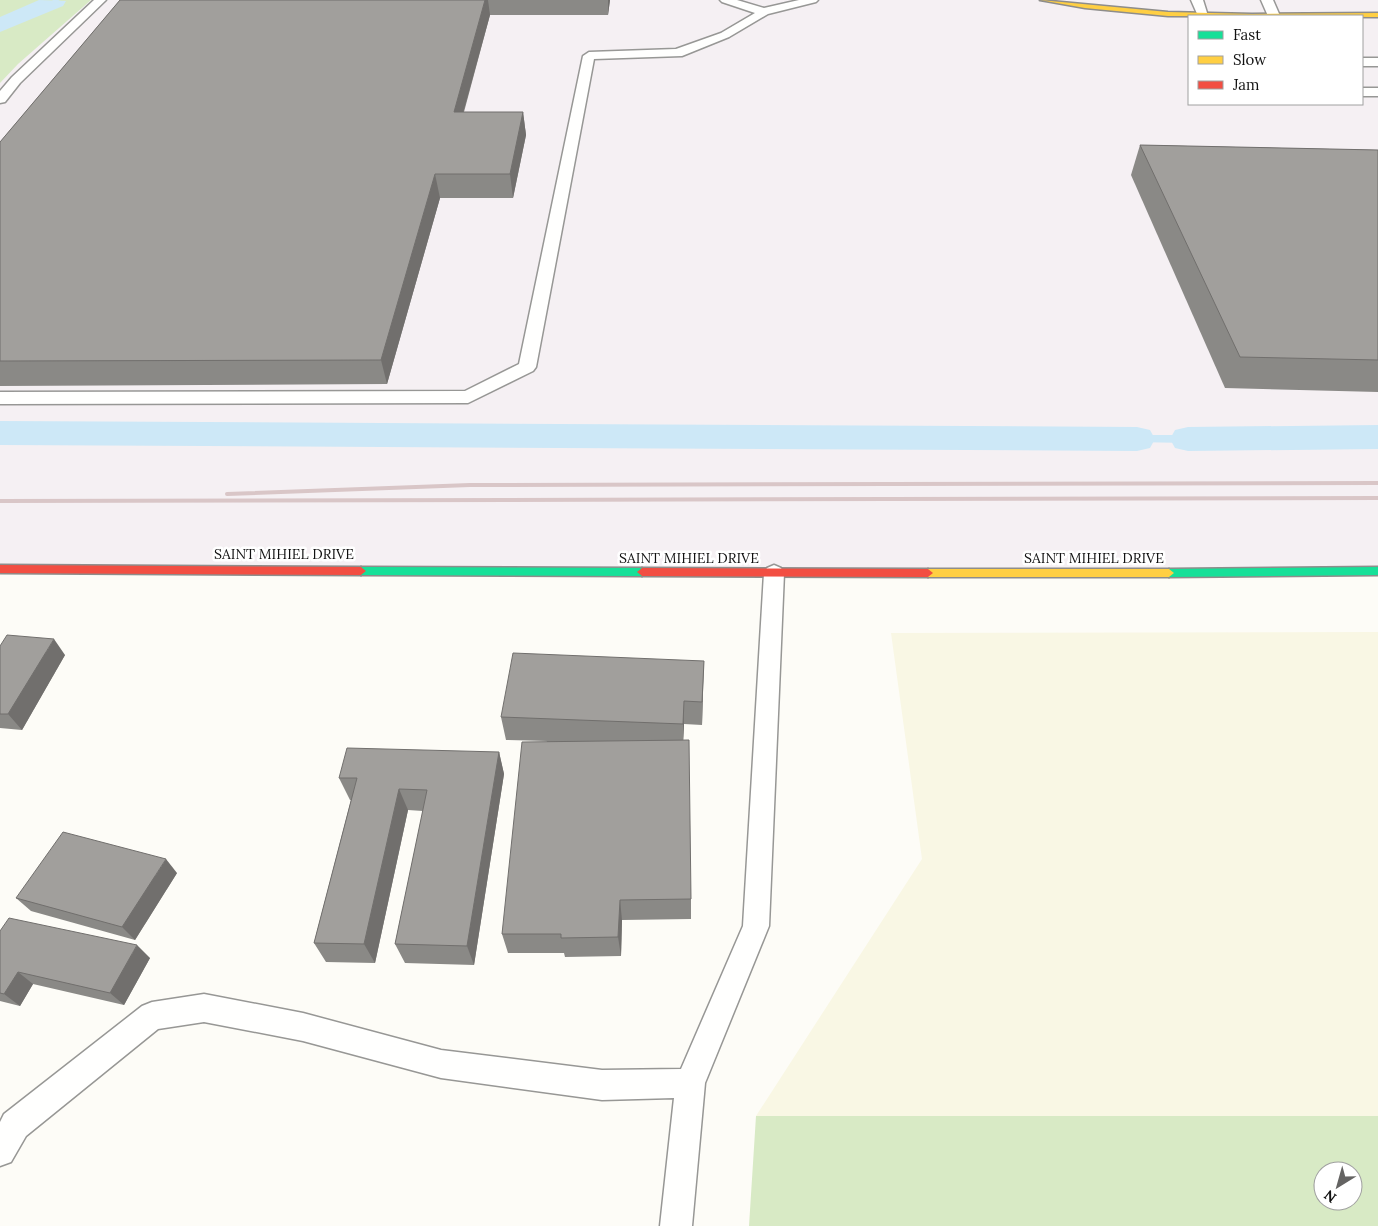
<svg xmlns="http://www.w3.org/2000/svg" width="1378" height="1226" font-family="Lora,serif">
	<style>
		.industrial { fill: #f5f0f3; fill-rule: evenodd }
		.farmland { fill: #f9f7e4 }
		.forest { fill: #d8eac5; fill-rule: evenodd }
		.lines { fill: none; stroke-linecap: round; stroke-linejoin: round }
		.stream { fill: #cde8f7; fill-rule: evenodd }
		.canal { fill: #cde8f7; fill-rule: evenodd }
		.lane-casing { stroke: #979795; stroke-width: 3 }
		.fast-casing { stroke: #8e8d8b; stroke-width: 3 }
		.slow-casing { stroke: #8e8d8b; stroke-width: 3 }
		.jam-casing { stroke: #8e8d8b; stroke-width: 3 }
		.lane { fill: #fffffe; fill-rule: evenodd }
		.fast { fill: #16e098; fill-rule: evenodd }
		.slow { fill: #ffcf43; fill-rule: evenodd }
		.jam { fill: #f24e42; fill-rule: evenodd }
		.rail { stroke: #d9c6c7; stroke-width: 4 }
		.wall { fill: #8a8986 }
		.shaded-wall { fill: #716f6d }
		.building { fill: #a19f9c; stroke: #716f6d }
		.labels { text-anchor: middle; stroke-width: 5; stroke-linejoin: round; paint-order: stroke }
		.street-label { font-size: 14px; fill: #111; stroke: #fff }
	</style>
	<rect width="100%" height="100%" fill="#fdfcf7"/>
	<path class="industrial" d="M0,0H1378V569L0,570ZM1189,16H1362V104H1189Z"/>
	<polygon class="farmland" points="1378,632 1378,1116 756,1116 922,859 891,633"/>
	<g class="forest">
		<polygon points="0,0 91,0 18,64 0,83"/>
		<path d="M756,1116H1378V1226H749ZM1323,1171H1353V1201H1323Z"/>
	</g>
	<g class="lines">
		<g class="stream">
			<polygon points="52,0 60,0 55,3"/>
			<polygon points="1137,435 1188,435 1193,439 1188,443 1133,442 1132,439"/>
		</g>
		<g class="canal">
			<polygon points="39,0 66,1 63,6 0,32 0,17"/>
			<polygon points="0,421 1137,427 1150,430 1155,439 1150,448 1137,451 0,445"/>
			<polygon points="1378,425 1378,449 1188,451 1175,448 1170,439 1175,430 1188,427"/>
		</g>
		<g class="lane-casing">
			<g id="lane">
				<polygon points="94,0 106,0 20,83 5,102 0,103 0,91 12,77"/>
				<polygon points="720,0 737,0 764,8 799,0 818,0 816,2 768,14 729,37 682,56 594,59 536,367 533,371 468,403 0,404 0,392 465,391 519,364 583,56 589,52 676,49 721,33 755,13 722,2"/>
				<polygon points="1191,0 1203,0 1208,16 1198,16"/>
				<polygon points="1261,0 1273,0 1280,16 1268,16"/>
				<rect x="1362" y="58" width="16" height="8"/>
				<rect x="1362" y="88" width="16" height="8"/>
				<polygon points="774,565 781,568 784,573 769,926 705,1083 692,1226 660,1226 674,1098 602,1100 441,1078 303,1041 204,1022 158,1029 26,1136 11,1162 0,1166 0,1122 4,1114 142,1006 152,1002 204,994 303,1013 441,1050 602,1070 681,1069 743,926 764,573 767,568"/>
			</g>
		</g>
		<g class="fast-casing">
			<g id="fast">
				<polygon points="361,567 642,568 647,572 642,576 361,575 356,571"/>
				<polygon points="1378,567 1378,575 1169,577 1164,573 1169,569"/>
			</g>
		</g>
		<g class="slow-casing">
			<g id="slow">
				<polygon points="1040,0 1168,12 1252,14 1378,13 1378,17 1168,16 1085,8"/>
				<polygon points="928,569 1169,569 1174,573 1169,577 928,577 923,573"/>
			</g>
		</g>
		<g class="jam-casing">
			<g id="jam">
				<polygon points="0,565 361,567 366,571 361,575 0,573"/>
				<polygon points="642,568 928,569 933,573 928,577 642,576 637,572"/>
			</g>
		</g>
		<use href="#lane" class="lane"/>
		<use href="#fast" class="fast"/>
		<use href="#slow" class="slow"/>
		<use href="#jam" class="jam"/>
		<g class="rail">
			<polyline points="227,494 470,485 1378,483"/>
			<polyline points="0,501 1378,498"/>
		</g>
	</g>
	<g class="wall">
		<polygon points="120,0 610,0 608,15 490,15 464,112 523,112 526,135 513,198 440,198 387,384 0,386 0,142"/>
		<polygon points="1140,145 1378,150 1378,392 1225,388 1131,175"/>
		<polygon points="0,646 65,655 22,730 0,728"/>
		<polygon points="704,661 702,725 684,724 683,740 691,899 691,919 622,920 621,956 565,957 564,953 508,953 502,934 547,741 506,740 501,717"/>
		<polygon points="499,752 504,774 474,965 405,963 395,944 423,811 408,810 375,963 326,962 314,943 351,800 350,800 339,778"/>
		<polygon points="177,873 135,940 31,911 16,898"/>
		<polygon points="0,931 150,958 124,1005 33,984 20,1006 0,1001"/>
	</g>
	<g class="shaded-wall">
		<polygon points="485,0 488,0 490,15 457,135 454,112"/>
		<polygon points="608,0 610,0 608,15"/>
		<polygon points="523,112 526,135 513,198 510,174"/>
		<polygon points="435,174 440,198 387,384 381,360"/>
		<polygon points="54,639 65,655 22,730 8,714"/>
		<polygon points="704,661 703,685 702,725 702,702"/>
		<polygon points="684,701 684,724 683,747 683,724"/>
		<polygon points="499,752 504,774 474,965 467,946"/>
		<polygon points="399,789 408,810 375,963 364,944"/>
		<polygon points="166,859 177,873 135,940 122,927"/>
		<polygon points="620,900 622,920 621,956 618,937"/>
		<polygon points="137,945 150,958 124,1005 110,993"/>
		<polygon points="18,972 33,984 20,1006 4,994"/>
	</g>
	<g class="building">
		<polygon points="120,0 485,0 454,112 523,112 510,174 435,174 381,360 0,361 0,142"/>
		<polygon points="1140,145 1378,150 1378,360 1240,357"/>
		<polygon points="7,635 54,639 8,714 0,714 0,646"/>
		<polygon points="513,653 704,661 702,702 684,701 683,724 501,717"/>
		<polygon points="689,740 691,899 620,900 618,937 561,938 561,934 502,934 522,742"/>
		<polygon points="347,748 499,752 467,946 395,944 427,790 399,789 364,944 314,943 357,778 339,778"/>
		<polygon points="63,832 166,859 122,927 16,898"/>
		<polygon points="9,918 137,945 110,993 18,972 4,994 0,993 0,931"/>
	</g>
	<g class="labels">
		<g class="street-label">
			<text x="284" y="559">SAINT MIHIEL DRIVE</text>
			<text x="689" y="563">SAINT MIHIEL DRIVE</text>
			<text x="1094" y="563">SAINT MIHIEL DRIVE</text>
		</g>
	</g>
	<rect x="1188" y="15" width="175" height="90" fill="#ffffff" stroke="#a0a0a0"/>
	<rect x="1198" y="31" width="25" height="8" fill="#16e098" stroke="#a0a0a0"/>
	<text x="1233" y="40" font-size="15" fill="#111111">Fast</text>
	<rect x="1198" y="56" width="25" height="8" fill="#ffcf43" stroke="#a0a0a0"/>
	<text x="1233" y="65" font-size="15" fill="#111111">Slow</text>
	<rect x="1198" y="81" width="25" height="8" fill="#f24e42" stroke="#a0a0a0"/>
	<text x="1233" y="90" font-size="15" fill="#111111">Jam</text>
	<g transform="translate(1338 1186) rotate(217)"><circle r="24" fill="#ffffff" stroke="#a0a0a0"/>
	<path d="M0-4L9 19L0 12L-9 19Z" fill="#646362"/>
	<text y="-8" font-size="14" font-weight="bold" text-anchor="middle" fill="#111111">N</text>
	</g>
</svg>
